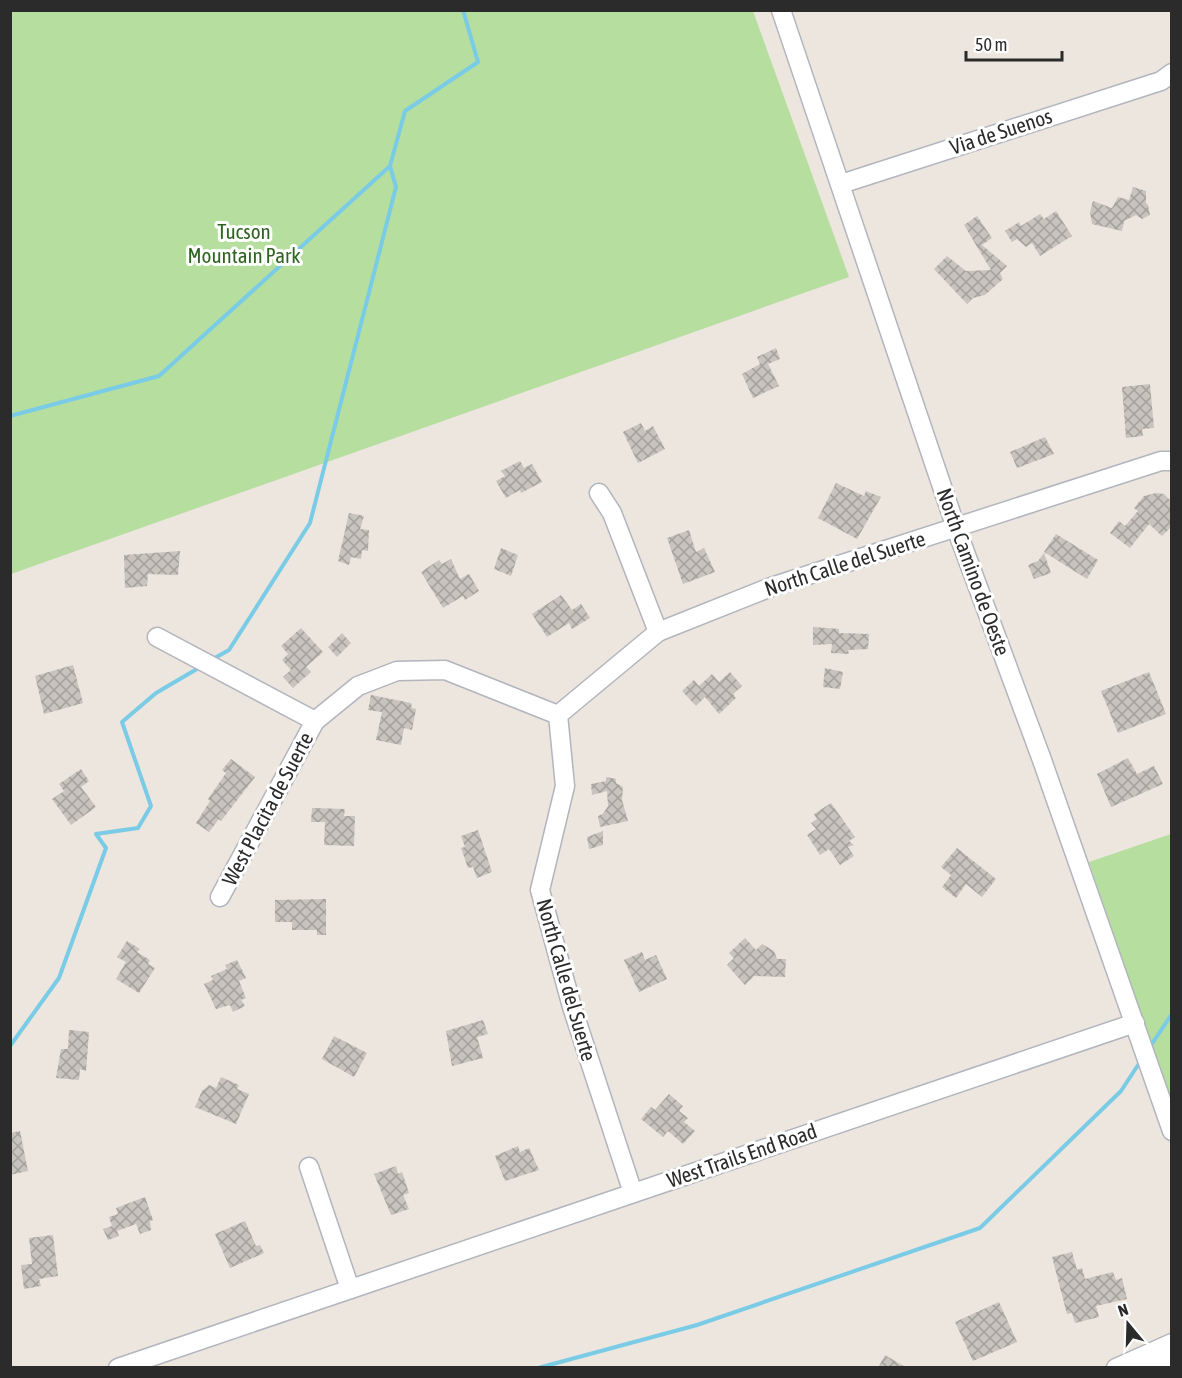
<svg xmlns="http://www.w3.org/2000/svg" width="1182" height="1378" font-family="'Asap Condensed',sans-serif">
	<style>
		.park { fill: #b6de9f }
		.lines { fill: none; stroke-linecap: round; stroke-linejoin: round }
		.stream { stroke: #7acbe6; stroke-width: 4 }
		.building { fill: url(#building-cross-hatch) }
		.minor-casing { stroke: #b2b5be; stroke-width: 21 }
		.minor { stroke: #fff; stroke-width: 18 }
		.labels { text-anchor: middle; stroke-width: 6; stroke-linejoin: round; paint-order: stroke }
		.street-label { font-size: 21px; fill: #2b2b2b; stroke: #fff }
		.park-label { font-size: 21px; fill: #2f6320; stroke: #fff }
	</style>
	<defs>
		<pattern id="building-cross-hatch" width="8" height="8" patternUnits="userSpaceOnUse" patternTransform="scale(1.5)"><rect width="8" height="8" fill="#c8c4bd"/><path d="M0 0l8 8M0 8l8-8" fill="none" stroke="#a39f9a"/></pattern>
	</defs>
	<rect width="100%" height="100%" fill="#ece6df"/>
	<g class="park">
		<polygon points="10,11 753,11 849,277 11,574"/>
		<polygon points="1171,834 1171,1103 1089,862"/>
	</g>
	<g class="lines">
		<g class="stream">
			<polyline points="10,416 159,376 390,166"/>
			<polyline points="213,659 229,650 310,523 396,187 390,166 405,111 478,62 463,10"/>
			<polyline points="10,1046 59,978 106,848 96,834 138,828 151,806 122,722 156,693 202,666"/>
			<polyline points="1149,1048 1172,1014"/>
			<polyline points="538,1368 697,1325 980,1228 1121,1091 1142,1059"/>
		</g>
	</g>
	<g class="building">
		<polygon points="1133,187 1146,191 1146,203 1148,205 1150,215 1142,219 1136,215 1124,221 1122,231 1092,224 1090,212 1093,201 1112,208 1118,197 1129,200"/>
		<polygon points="1056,211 1072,236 1040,256 1032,243 1026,247 1017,239 1012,242 1005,231 1019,222 1021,226 1040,214 1044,219"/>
		<polygon points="977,216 992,238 982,245 1007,266 1000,273 1003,279 985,295 973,298 967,304 934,269 947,256 966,271 991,270 964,225"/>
		<polygon points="776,348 780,359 768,364 779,386 753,398 742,374 760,364 757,357"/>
		<polygon points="1150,384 1154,428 1142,429 1143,436 1126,438 1122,387"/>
		<polygon points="641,423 645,431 653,426 665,449 638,463 623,432"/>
		<polygon points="1045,437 1054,454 1017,468 1010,452"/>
		<polygon points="520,461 524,468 532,464 542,482 521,493 520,490 506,498 496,481 505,476 501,471"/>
		<polygon points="836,483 864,496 866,491 881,497 857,539 818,518"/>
		<polygon points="1156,493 1164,494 1172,502 1172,526 1162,536 1149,524 1130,548 1110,533 1119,521 1125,526 1138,511 1134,508 1144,496"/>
		<polygon points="349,513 364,516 360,529 369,530 368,551 362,550 361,559 351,557 349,565 338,561"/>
		<polygon points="689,530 696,552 704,548 715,572 683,584 667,538"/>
		<polygon points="1056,534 1098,560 1087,579 1044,552"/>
		<polygon points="501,548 518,555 511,576 494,569"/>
		<polygon points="180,551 178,575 148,574 147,586 125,588 124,555"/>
		<polygon points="1044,553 1051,573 1034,579 1028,565 1038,561"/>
		<polygon points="451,559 460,579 469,574 479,591 465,600 463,596 443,608 421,572 439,560 442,564"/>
		<polygon points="561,595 572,610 581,604 590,618 572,629 569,623 547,637 532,614"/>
		<polygon points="813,627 839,629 839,633 869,634 868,649 848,650 849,654 831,653 832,644 813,645"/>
		<polygon points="301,628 323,652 306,667 311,672 293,688 283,677 291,670 282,660 288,654 281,646"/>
		<polygon points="342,633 351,643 337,657 328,647"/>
		<polygon points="73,665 83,703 44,714 35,676"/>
		<polygon points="825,668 843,672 840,689 823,687"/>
		<polygon points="730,672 742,686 733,694 736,698 719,714 705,697 696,706 682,691 694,680 699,686 712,674 719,682"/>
		<polygon points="1149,672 1166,714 1118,733 1101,691"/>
		<polygon points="371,695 411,703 412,708 416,709 412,730 404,728 401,745 376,740 382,712 368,710"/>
		<polygon points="1128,758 1137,774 1154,766 1163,784 1111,807 1097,774"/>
		<polygon points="231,759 255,777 221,821 219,819 209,832 196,823 210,801 208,799 226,773 222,770"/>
		<polygon points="81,769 89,781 81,787 96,807 71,825 52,799 64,791 59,784"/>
		<polygon points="606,777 616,779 616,783 623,787 622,800 628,821 600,827 598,816 603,814 608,806 607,791 592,795 591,784 606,781"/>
		<polygon points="831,803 855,837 849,841 854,845 848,847 854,856 840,865 829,849 820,855 807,835 816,829 811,823 817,819 814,814"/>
		<polygon points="312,808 345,809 344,816 355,816 354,846 324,845 325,822 311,822"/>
		<polygon points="478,830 492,872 477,878 473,867 468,868 461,848 465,847 461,836"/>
		<polygon points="603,831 603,845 589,849 587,837"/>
		<polygon points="957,848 996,879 982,897 966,884 956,898 942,887 951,875 941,867"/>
		<polygon points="326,899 326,935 317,935 317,930 292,930 292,922 275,922 275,900"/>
		<polygon points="745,938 756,950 762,944 774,951 777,959 786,959 785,977 754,976 745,985 727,965 734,958 729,953"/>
		<polygon points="127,941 140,949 137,952 150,960 148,964 155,968 139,993 116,979 126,962 117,957"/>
		<polygon points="642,952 645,960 656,955 667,979 639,992 624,960"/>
		<polygon points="237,960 246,978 239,981 246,998 241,1000 245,1006 233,1012 230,1005 216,1009 204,984 213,980 211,976 227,969 225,965"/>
		<polygon points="483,1020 488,1034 477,1037 483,1058 452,1066 446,1031"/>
		<polygon points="69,1030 89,1032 86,1071 80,1069 79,1080 56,1078 61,1049 68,1049"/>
		<polygon points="334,1036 367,1053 354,1077 322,1059"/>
		<polygon points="221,1077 239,1085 237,1089 249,1094 236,1124 195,1107 202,1091 209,1085 216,1088"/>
		<polygon points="669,1094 683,1106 679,1111 688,1118 684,1122 695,1131 683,1144 668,1131 663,1137 641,1119 651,1107 655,1110"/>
		<polygon points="20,1131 28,1171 10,1175 10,1133"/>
		<polygon points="518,1146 520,1152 529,1148 539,1170 505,1181 495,1156"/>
		<polygon points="396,1166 398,1174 402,1172 409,1193 403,1195 409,1209 391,1215 374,1174"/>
		<polygon points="145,1197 153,1220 150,1221 151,1230 140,1234 136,1224 117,1231 119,1236 108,1240 103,1229 112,1226 109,1217 118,1214 116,1208"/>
		<polygon points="245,1221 256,1246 260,1245 264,1253 230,1268 215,1234"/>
		<polygon points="53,1235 58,1276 39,1279 41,1286 24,1289 21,1265 32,1264 29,1238"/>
		<polygon points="1072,1252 1077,1270 1082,1268 1085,1279 1113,1272 1116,1280 1122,1278 1127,1299 1096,1306 1099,1317 1075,1323 1072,1313 1067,1314 1052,1257"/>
		<polygon points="999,1302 1017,1342 973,1361 955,1322"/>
		<polygon points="885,1355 907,1368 878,1368"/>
	</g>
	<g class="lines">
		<g class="minor-casing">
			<g id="minor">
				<polyline points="781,10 956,528 1042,760 1172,1131"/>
				<polyline points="841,184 1161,81 1172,73"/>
				<polyline points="599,493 612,513 658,632"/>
				<polyline points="157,637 315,721 358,686 397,671 445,670 558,715"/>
				<polyline points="220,897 315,721"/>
				<polyline points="309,1167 350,1289"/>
				<polyline points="633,1193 572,1007 540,890 565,786 558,715 658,632 771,587 1161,461 1172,461"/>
				<polyline points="1135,1361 1150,1365 1172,1358"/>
				<polyline points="118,1368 1135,1023"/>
				<polyline points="1116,1368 1172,1343"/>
			</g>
		</g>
		<use href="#minor" class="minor"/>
	</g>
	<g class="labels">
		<g class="street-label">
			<text transform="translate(1001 132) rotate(-18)" y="7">Via de Suenos</text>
			<text transform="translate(845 564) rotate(-18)" y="7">North Calle del Suerte</text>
			<text transform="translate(973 572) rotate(70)" y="7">North Camino de Oeste</text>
			<text transform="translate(268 809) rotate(-62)" y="7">West Placita de Suerte</text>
			<text transform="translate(566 980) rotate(74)" y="7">North Calle del Suerte</text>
			<text transform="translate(742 1156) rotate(-19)" y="7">West Trails End Road</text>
		</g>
		<g class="park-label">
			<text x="244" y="239">Tucson<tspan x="244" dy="24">Mountain Park</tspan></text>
		</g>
	</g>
	<rect width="1182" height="1378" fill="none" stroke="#2b2b2b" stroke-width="24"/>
	<g transform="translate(1128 1324) rotate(341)" stroke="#ffffff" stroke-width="4.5" paint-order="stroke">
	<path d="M0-4.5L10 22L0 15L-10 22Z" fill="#2b2b2b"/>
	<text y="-9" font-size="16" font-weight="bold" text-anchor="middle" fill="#2b2b2b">N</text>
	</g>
	<path d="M966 51v9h96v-9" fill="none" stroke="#2b2b2b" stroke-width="3"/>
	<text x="975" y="51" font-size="18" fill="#2b2b2b" stroke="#ffffff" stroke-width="4.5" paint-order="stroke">50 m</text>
</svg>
